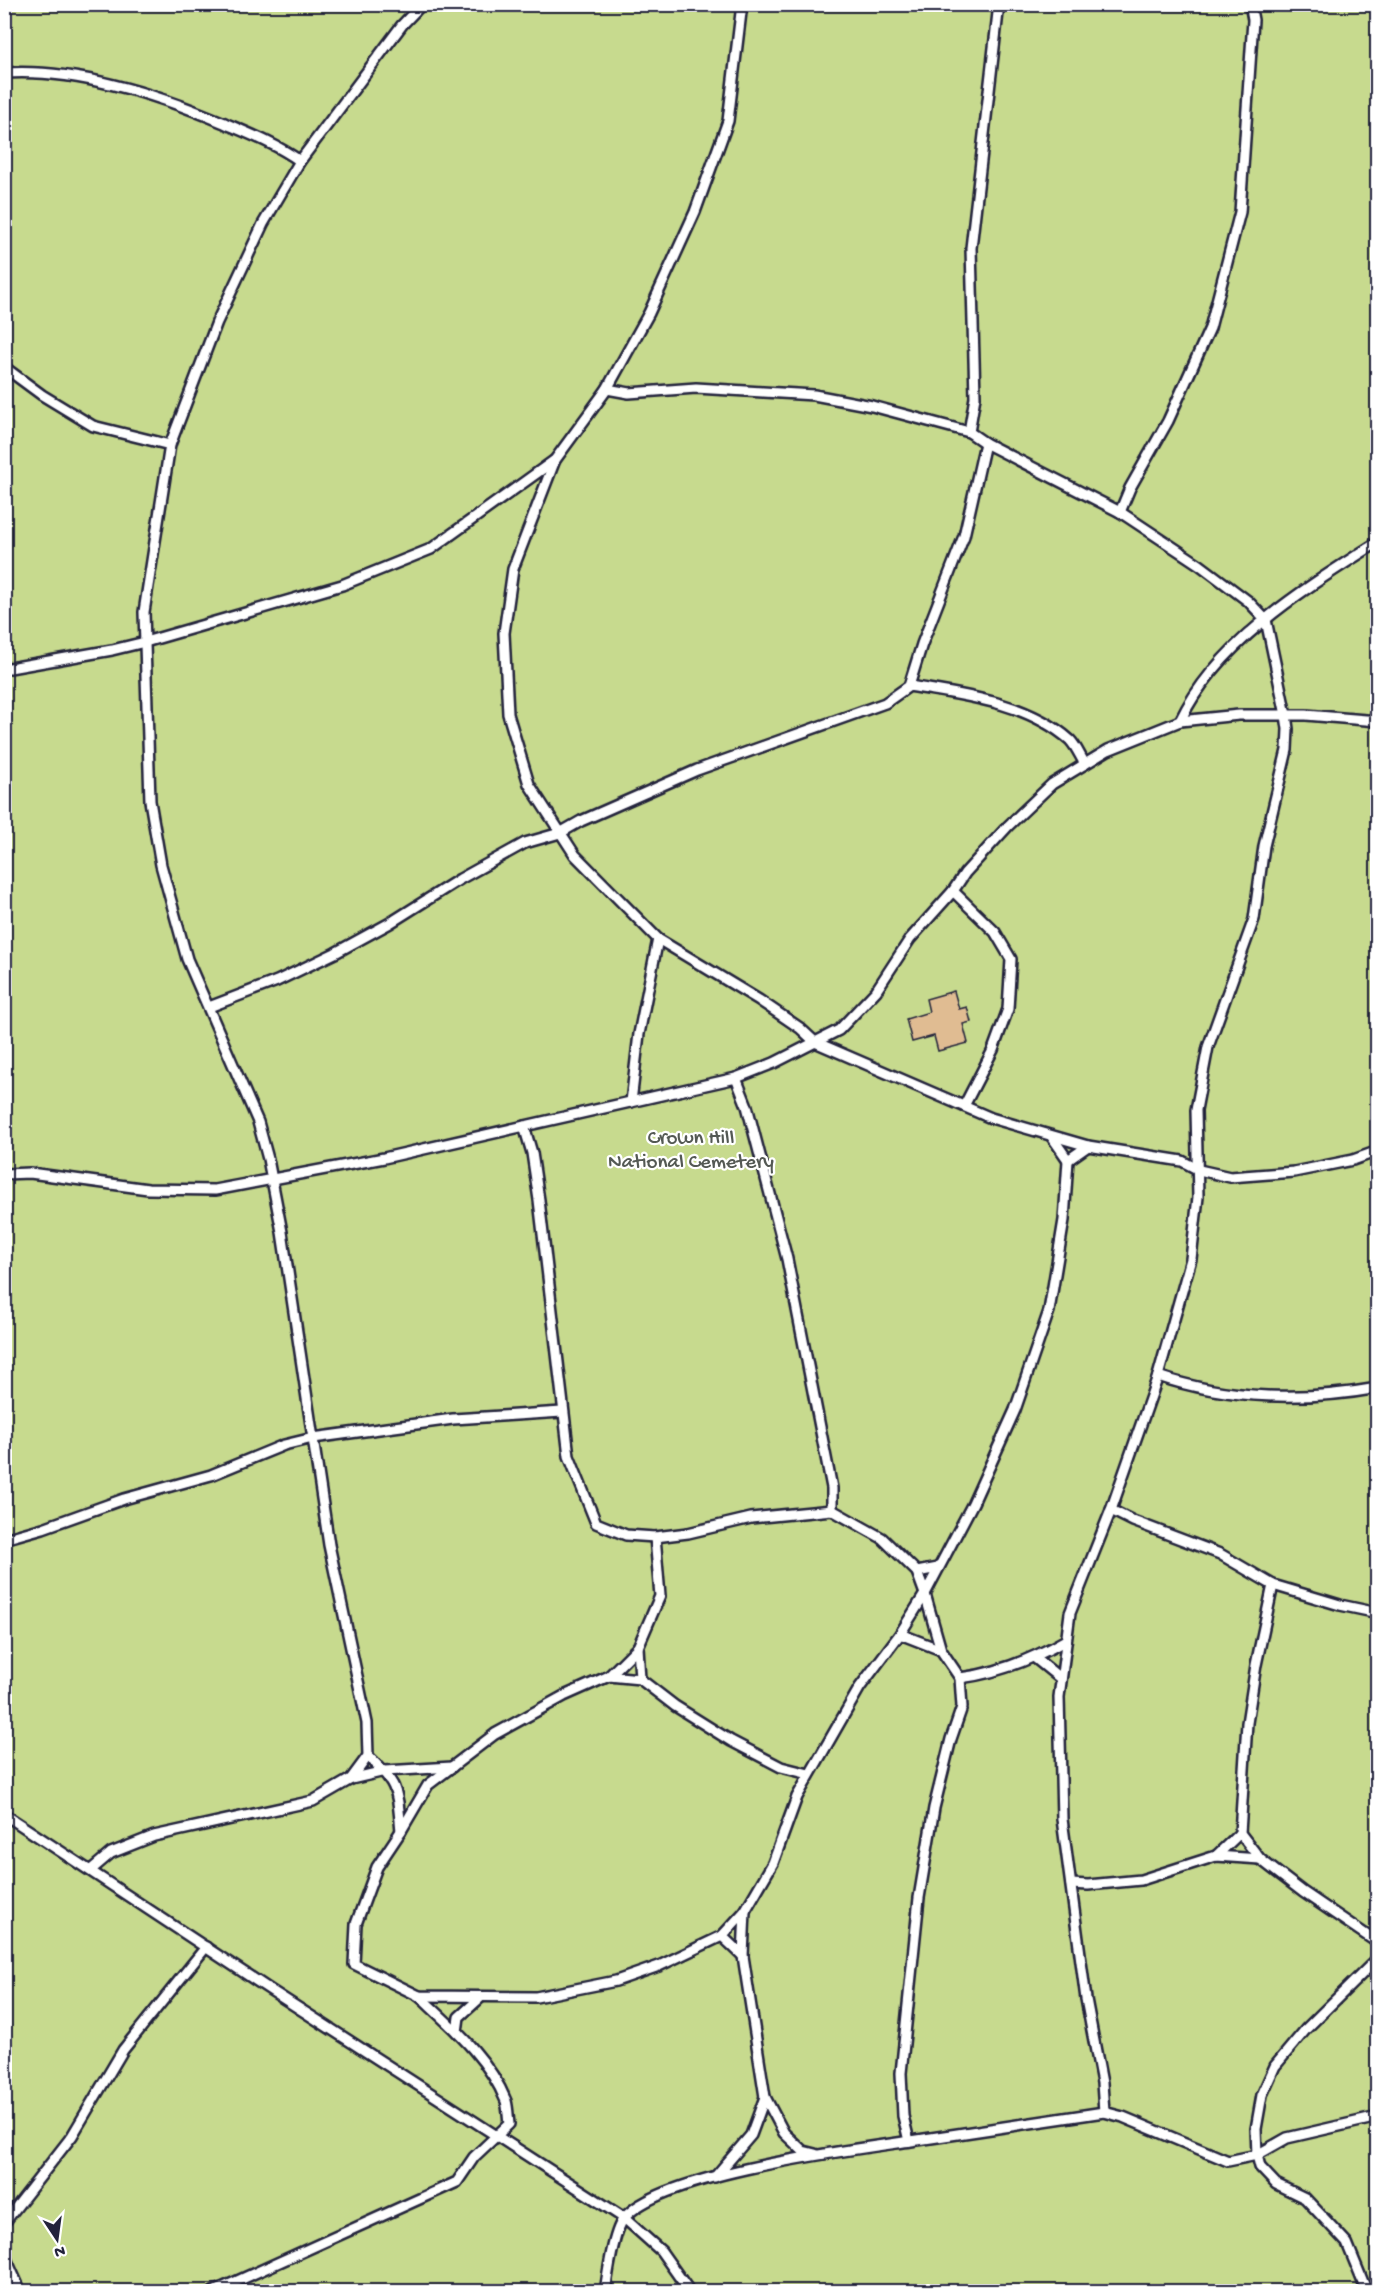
<svg xmlns="http://www.w3.org/2000/svg" width="1382" height="2296" font-family="'Gochi Hand',sans-serif">
	<style>
		.green { fill: #c7da8e; stroke: #747e64; stroke-width: 1.5 }
		.building { fill: #e0bc92; stroke: #22223b; stroke-width: 1.5 }
		.lines { fill: none; stroke-linecap: round; stroke-linejoin: round }
		.service-casing { stroke: #22223b; stroke-width: 14 }
		.service { stroke: #fff; stroke-width: 9 }
		.labels { text-anchor: middle; stroke-width: 4.5; stroke-linejoin: round; paint-order: stroke }
		.park-label { font-size: 21px; fill: #545954; stroke: #fff }
	</style>
	<rect width="100%" height="100%" fill="#fff"/>
	<filter id="ink" filterUnits="userSpaceOnUse"><feTurbulence type="fractalNoise" baseFrequency=".0167" numOctaves="2"/><feDisplacementMap in="SourceGraphic" scale="12" xChannelSelector="R" yChannelSelector="G"/><feConvolveMatrix kernelMatrix="1 2 1 2 8 2 1 2 1" color-interpolation-filters="sRGB"/></filter>
	<g filter="url(#ink)">
		<rect class="green" x="5" y="5" width="1372" height="2286"/>
		<polygon class="building" points="954,991 959,1009 967,1007 971,1022 963,1024 968,1043 938,1051 934,1036 912,1042 906,1019 929,1012 926,999"/>
		<g class="lines">
			<g class="service-casing">
				<g id="service">
					<path d="M4,73C77,68 156,94 222,122C250,134 276,144 300,161"/>
					<polyline points="4,367 42,395 93,426 170,445"/>
					<polyline points="607,389 629,393 696,388 814,395 872,406 969,432 985,443 1120,512 1200,565 1248,601 1266,620 1286,715 1288,729 1287,750 1264,846 1254,919 1208,1047 1196,1110 1198,1197 1191,1259 1158,1376 1111,1510 1070,1613 1059,1697 1062,1819 1086,1999 1102,2083 1104,2112"/>
					<polyline points="969,432 975,397 971,248 999,4"/>
					<polyline points="555,460 513,569 504,633 508,714 529,784 575,855 658,939 759,1000 800,1028 815,1042 991,1118 1088,1146 1182,1161 1199,1170 1230,1177 1294,1172 1353,1160 1378,1151"/>
					<polyline points="1120,512 1130,488 1168,421 1210,328 1240,212 1253,20 1250,4"/>
					<polyline points="4,669 112,650 145,642 342,585 431,549 555,460 607,389 649,313 695,212 728,121 742,4"/>
					<polyline points="909,686 922,644 964,536 985,443"/>
					<path d="M1180,721C1218,641 1306,588 1378,542"/>
					<polyline points="953,891 995,932 1011,959 1008,1009 993,1050 964,1106"/>
					<path d="M209,1007L277,981L335,953L390,923L460,879L525,843L560,833L581,821L697,770L885,703L909,686C963,695 1027,702 1070,740C1076,746 1080,756 1085,764"/>
					<polyline points="736,1078 747,1106 787,1259 832,1488 832,1510"/>
					<polyline points="631,1102 639,1034 658,939"/>
					<polyline points="524,1126 532,1153 539,1200 569,1456 596,1523 626,1535 655,1537 688,1533 751,1518 832,1510 882,1538 917,1572 925,1594 941,1650 960,1678 962,1707 951,1739 934,1808 919,1898 901,2073 903,2116 909,2141"/>
					<polyline points="1052,1137 1068,1160 1088,1146"/>
					<polyline points="4,1174 30,1173 148,1189 215,1190 384,1158 736,1078 774,1063 839,1030 876,991 910,939 953,891 965,873 1008,826 1052,784 1108,750 1180,721 1239,715 1306,715 1378,721"/>
					<path d="M1158,1376C1228,1400 1306,1401 1378,1388"/>
					<polyline points="1111,1510 1133,1521 1220,1554 1273,1585 1340,1605 1378,1613"/>
					<polyline points="4,1539 43,1528 124,1499 211,1475 284,1445 313,1438 453,1419 562,1412"/>
					<polyline points="917,1572 938,1568"/>
					<polyline points="1273,1585 1256,1665 1247,1723 1240,1833 1260,1859 1303,1892 1378,1943"/>
					<polyline points="900,1634 941,1650"/>
					<polyline points="638,1647 640,1679"/>
					<polyline points="1035,1658 1061,1679"/>
					<polyline points="609,1676 638,1647 660,1596 655,1537"/>
					<path d="M960,1678C999,1673 1033,1659 1066,1640"/>
					<path d="M368,1756C399,1785 397,1790 401,1831"/>
					<polyline points="809,1774 781,1767 731,1741 675,1706 640,1679 609,1676 564,1696 495,1734 428,1785 401,1831 377,1867 356,1924 354,1964 419,1996 536,1997 616,1981 659,1966 722,1936 745,1911 773,1863 797,1797 860,1687 900,1634 925,1594 973,1503 1015,1410 1049,1311 1064,1220 1068,1160"/>
					<polyline points="351,1779 385,1771 452,1767"/>
					<polyline points="4,1814 272,1991 624,2218 661,2251 690,2292"/>
					<polyline points="1216,1856 1240,1833"/>
					<polyline points="91,1870 111,1853 154,1836 313,1801 351,1779 368,1756 367,1723 329,1545 282,1232 268,1159 258,1122 187,959 161,865 150,801 144,612 170,445 217,322 263,224 300,161 402,25 422,4"/>
					<polyline points="1071,1884 1088,1885 1141,1880 1216,1856 1260,1859"/>
					<polyline points="745,1911 743,1956 765,2097 784,2133 803,2151 815,2154"/>
					<polyline points="722,1936 743,1956"/>
					<polyline points="457,2032 459,2017 480,1998"/>
					<polyline points="715,2177 751,2135 765,2097"/>
					<polyline points="4,2223 72,2136 123,2050 206,1947"/>
					<polyline points="4,2254 21,2292"/>
					<path d="M213,2292L457,2182L474,2157L509,2124C508,2117 508,2108 506,2101C489,2058 452,2027 419,1996"/>
					<path d="M605,2292C608,2274 613,2230 625,2217C665,2173 849,2150 911,2141C976,2131 1040,2121 1104,2112L1123,2117L1228,2161L1257,2155L1287,2138L1378,2117"/>
					<polyline points="1367,2292 1347,2243 1305,2198 1276,2184 1260,2167 1257,2155 1256,2129 1262,2095 1275,2066 1306,2029 1378,1958"/>
				</g>
			</g>
			<use href="#service" class="service"/>
		</g>
	</g>
	<g class="labels">
		<g class="park-label">
			<text x="691" y="1143">Crown Hill<tspan x="691" dy="24">National Cemetery</tspan></text>
		</g>
	</g>
	<rect width="1382" height="2296" fill="none" stroke="#fff" stroke-width="24"/>
	<rect x="12" y="12" width="1358" height="2272" fill="none" stroke="#22223b" stroke-width="2" filter="url(#ink)"/>
	<g transform="translate(57 2239) rotate(167)" stroke="#ffffff" stroke-width="4.5" paint-order="stroke">
	<path d="M0-4.5L10 22L0 15L-10 22Z" fill="#22223b"/>
	<text y="-9" font-size="16" font-weight="bold" text-anchor="middle" fill="#22223b">N</text>
	</g>
</svg>
